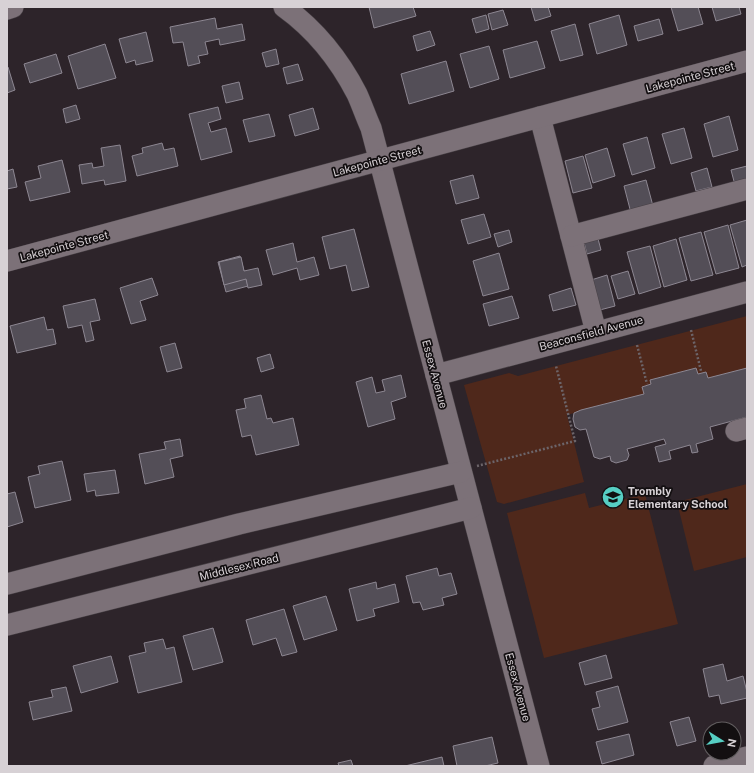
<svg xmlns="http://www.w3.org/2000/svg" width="754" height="773" font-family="'Public Sans',sans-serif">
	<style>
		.green { fill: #4f281b }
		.building { fill: #534e57; stroke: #8d8792 }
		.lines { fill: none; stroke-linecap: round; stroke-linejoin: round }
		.minor-casing { stroke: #474045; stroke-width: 22 }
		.path { stroke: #6c6469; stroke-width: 2.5; stroke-dasharray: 2 2; stroke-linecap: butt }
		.minor { stroke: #7c7178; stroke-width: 21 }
		.labels { text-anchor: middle; stroke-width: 3.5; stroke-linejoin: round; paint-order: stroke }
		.street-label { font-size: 11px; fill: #d7d1d5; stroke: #130f11 }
		.poi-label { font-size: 11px; font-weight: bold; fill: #d7d1d5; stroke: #130f11; text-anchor: start }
	</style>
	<rect width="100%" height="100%" fill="#2d242a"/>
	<g class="green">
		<polygon points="747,316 747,368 708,378 706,372 698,374 696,368 650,380 651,384 642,387 644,394 581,410 574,413 567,415 584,482 504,504 497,502 464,385 509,373 518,376"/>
		<polygon points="747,484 747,557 694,571 677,502"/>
		<polygon points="585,493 589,508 645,494 678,624 544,658 507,513"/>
	</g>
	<g class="building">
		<polygon points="369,7 413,7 416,16 374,28"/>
		<polygon points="531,7 548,7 551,16 535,21"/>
		<polygon points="671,7 698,7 703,24 678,31"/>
		<polygon points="712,7 739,7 741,14 716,21"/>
		<polygon points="503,10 508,25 492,30 488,14"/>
		<polygon points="486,15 489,29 476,33 472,19"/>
		<polygon points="619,15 627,45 597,54 589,24"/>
		<polygon points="215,18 217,29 242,24 245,40 220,45 219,39 205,42 208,54 198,56 200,63 188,66 183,42 173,43 170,27"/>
		<polygon points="659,19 663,34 638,41 634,26"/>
		<polygon points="575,24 583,55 560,61 551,31"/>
		<polygon points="430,31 435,45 417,51 413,36"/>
		<polygon points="146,32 153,61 136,65 135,60 126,63 119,39"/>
		<polygon points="537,41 545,68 510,78 503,50"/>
		<polygon points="105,44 116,78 78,89 68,56"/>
		<polygon points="489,46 499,79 470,88 460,54"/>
		<polygon points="276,49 279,64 266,67 262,53"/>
		<polygon points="56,54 62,73 30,83 24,64"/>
		<polygon points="446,61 454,91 409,104 401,74"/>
		<polygon points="298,64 303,80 287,84 283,68"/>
		<polygon points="7,67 8,67 15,90 7,93"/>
		<polygon points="239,82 243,99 226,103 222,86"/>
		<polygon points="76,105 80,119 66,123 63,109"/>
		<polygon points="218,107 221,119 208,123 211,132 226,128 232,152 201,160 189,114"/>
		<polygon points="313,108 319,129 295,136 289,115"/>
		<polygon points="269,114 275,136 249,142 243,120"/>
		<polygon points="729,116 738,150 713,157 704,124"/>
		<polygon points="684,128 692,158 671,164 662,134"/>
		<polygon points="647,137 655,168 632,175 623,144"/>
		<polygon points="162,143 164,150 174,148 178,166 137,176 132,156 143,153 142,148"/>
		<polygon points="120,145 126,181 105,185 104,180 82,184 79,165 92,163 93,168 104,166 101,148"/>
		<polygon points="607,148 615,176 593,183 585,155"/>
		<polygon points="583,156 592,188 573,193 565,161"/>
		<polygon points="62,160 70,192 30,201 25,182 41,178 38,166"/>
		<polygon points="747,166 747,181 735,185 731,170"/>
		<polygon points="707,168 712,187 696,191 691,173"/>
		<polygon points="13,169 17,187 7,189 7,171"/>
		<polygon points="473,175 479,198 456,204 450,181"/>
		<polygon points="646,180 653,206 631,213 624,186"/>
		<polygon points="484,214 491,237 468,244 461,220"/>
		<polygon points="747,220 747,265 742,267 730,225"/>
		<polygon points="728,225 739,268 716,274 704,232"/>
		<polygon points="354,229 369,287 352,291 346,265 330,269 322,237"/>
		<polygon points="509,230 512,242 498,247 494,234"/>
		<polygon points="701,232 713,275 691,281 679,238"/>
		<polygon points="597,235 601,250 587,254 583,239"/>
		<polygon points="676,239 687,280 664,287 653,246"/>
		<polygon points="293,243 297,262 314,257 319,275 300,280 297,268 273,275 266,250"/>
		<polygon points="650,246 661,287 639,294 627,252"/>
		<polygon points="499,253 509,289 483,296 473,261"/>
		<polygon points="240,256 248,286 226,292 218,262"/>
		<polygon points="241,257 244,271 258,268 262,285 248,288 246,279 224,285 219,262"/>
		<polygon points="628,271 635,294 618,299 611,276"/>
		<polygon points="607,275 615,306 596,311 588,281"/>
		<polygon points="152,278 158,295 140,301 146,320 131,324 120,288"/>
		<polygon points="571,288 576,305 553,311 549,295"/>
		<polygon points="512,296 519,318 489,326 483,304"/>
		<polygon points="95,299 100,320 90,322 94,340 86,342 82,325 68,328 63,306"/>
		<polygon points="44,317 47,330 53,329 56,344 17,353 10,326"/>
		<polygon points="175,343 182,368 167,372 160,347"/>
		<polygon points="270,354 274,368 261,372 257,358"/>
		<polygon points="696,368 698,374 706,372 708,378 747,368 747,417 710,427 713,439 696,444 698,452 692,453 690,445 669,451 671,459 659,462 655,447 666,444 664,439 627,449 629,455 627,460 616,463 611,461 610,456 600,459 594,457 586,429 580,430 575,427 573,419 574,413 581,410 644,394 642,387 651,384 650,380"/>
		<polygon points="401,375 406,397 391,402 395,419 368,427 356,382 372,377 376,393 385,391 382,380"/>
		<polygon points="261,395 267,419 271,418 273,423 293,418 299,445 256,455 251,435 242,437 236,410 246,408 244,399"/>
		<polygon points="180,439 183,456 170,459 174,477 145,484 139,454 166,449 164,442"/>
		<polygon points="62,461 71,500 35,508 28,477 40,474 38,466"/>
		<polygon points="115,470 119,493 96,496 95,490 87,492 84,474"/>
		<polygon points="15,492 23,522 7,527 7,494"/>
		<polygon points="437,568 439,576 451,573 457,594 442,598 444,605 423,610 420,602 413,603 406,576"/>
		<polygon points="376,582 377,589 395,584 399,602 373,609 375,616 357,621 349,589"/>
		<polygon points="326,596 337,630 304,640 293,606"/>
		<polygon points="284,609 297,652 282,656 276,638 253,645 246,620"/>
		<polygon points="213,628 223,662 193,670 183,636"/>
		<polygon points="163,639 166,649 174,647 182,682 138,693 129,656 146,652 144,643"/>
		<polygon points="606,655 612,678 585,685 579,663"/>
		<polygon points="111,656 118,682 81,693 73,666"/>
		<polygon points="723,664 727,681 743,676 747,692 747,698 721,704 719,695 709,697 703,669"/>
		<polygon points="618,686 628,722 598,730 592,709 600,707 596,692"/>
		<polygon points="66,687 72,711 33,720 29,702 53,697 51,690"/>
		<polygon points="689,717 696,741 677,746 670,722"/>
		<polygon points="629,734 634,755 602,764 596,742"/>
		<polygon points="492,737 498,763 485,766 457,766 453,746"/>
		<polygon points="442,757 444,766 405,766"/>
		<polygon points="351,760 353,766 339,766 338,763"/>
	</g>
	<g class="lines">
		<g class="minor-casing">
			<g id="minor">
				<path d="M284,7C316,30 339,59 357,94C362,105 366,117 371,128L539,766"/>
				<polyline points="7,9 13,7"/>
				<polyline points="540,117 596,332"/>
				<polyline points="571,236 747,189"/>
				<polyline points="7,261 747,61"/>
				<polyline points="436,375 747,292"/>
				<polyline points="736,431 747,428"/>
				<polyline points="7,584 239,524 461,472"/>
				<polyline points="7,625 471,508"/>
				<polyline points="714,766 747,757"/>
			</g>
		</g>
		<g class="path">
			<polyline points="691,330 701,371"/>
			<polyline points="637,345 647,384"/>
			<polyline points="477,466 575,441 556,366"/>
		</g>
		<use href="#minor" class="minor"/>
	</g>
	<defs>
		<g id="school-disc" transform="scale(1.15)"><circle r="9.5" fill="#56cec3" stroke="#130f11"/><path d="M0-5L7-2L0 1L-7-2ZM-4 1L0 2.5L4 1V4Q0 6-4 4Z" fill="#111"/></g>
	</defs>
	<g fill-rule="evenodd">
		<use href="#school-disc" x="613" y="497"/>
	</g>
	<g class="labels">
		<g class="street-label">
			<text transform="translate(690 77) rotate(-15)" y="4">Lakepointe Street</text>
			<text transform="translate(377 161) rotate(-15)" y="4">Lakepointe Street</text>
			<text transform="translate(64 246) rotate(-15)" y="4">Lakepointe Street</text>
			<text transform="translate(591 333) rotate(-15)" y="4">Beaconsfield Avenue</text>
			<text transform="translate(435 374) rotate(75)" y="4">Essex Avenue</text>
			<text transform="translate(239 567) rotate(-14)" y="4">Middlesex Road</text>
			<text transform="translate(518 687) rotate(75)" y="4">Essex Avenue</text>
		</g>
		<g class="poi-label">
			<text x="628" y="495">Trombly<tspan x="628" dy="13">Elementary School</tspan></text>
		</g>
	</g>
	<rect width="754" height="773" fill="none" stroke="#d7d1d5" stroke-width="16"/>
	<g transform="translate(722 741) rotate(101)"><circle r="19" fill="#130f11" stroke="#615d5f"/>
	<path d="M0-3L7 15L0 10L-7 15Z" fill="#56cec3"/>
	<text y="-6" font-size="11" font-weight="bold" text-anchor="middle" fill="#d7d1d5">N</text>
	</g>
</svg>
